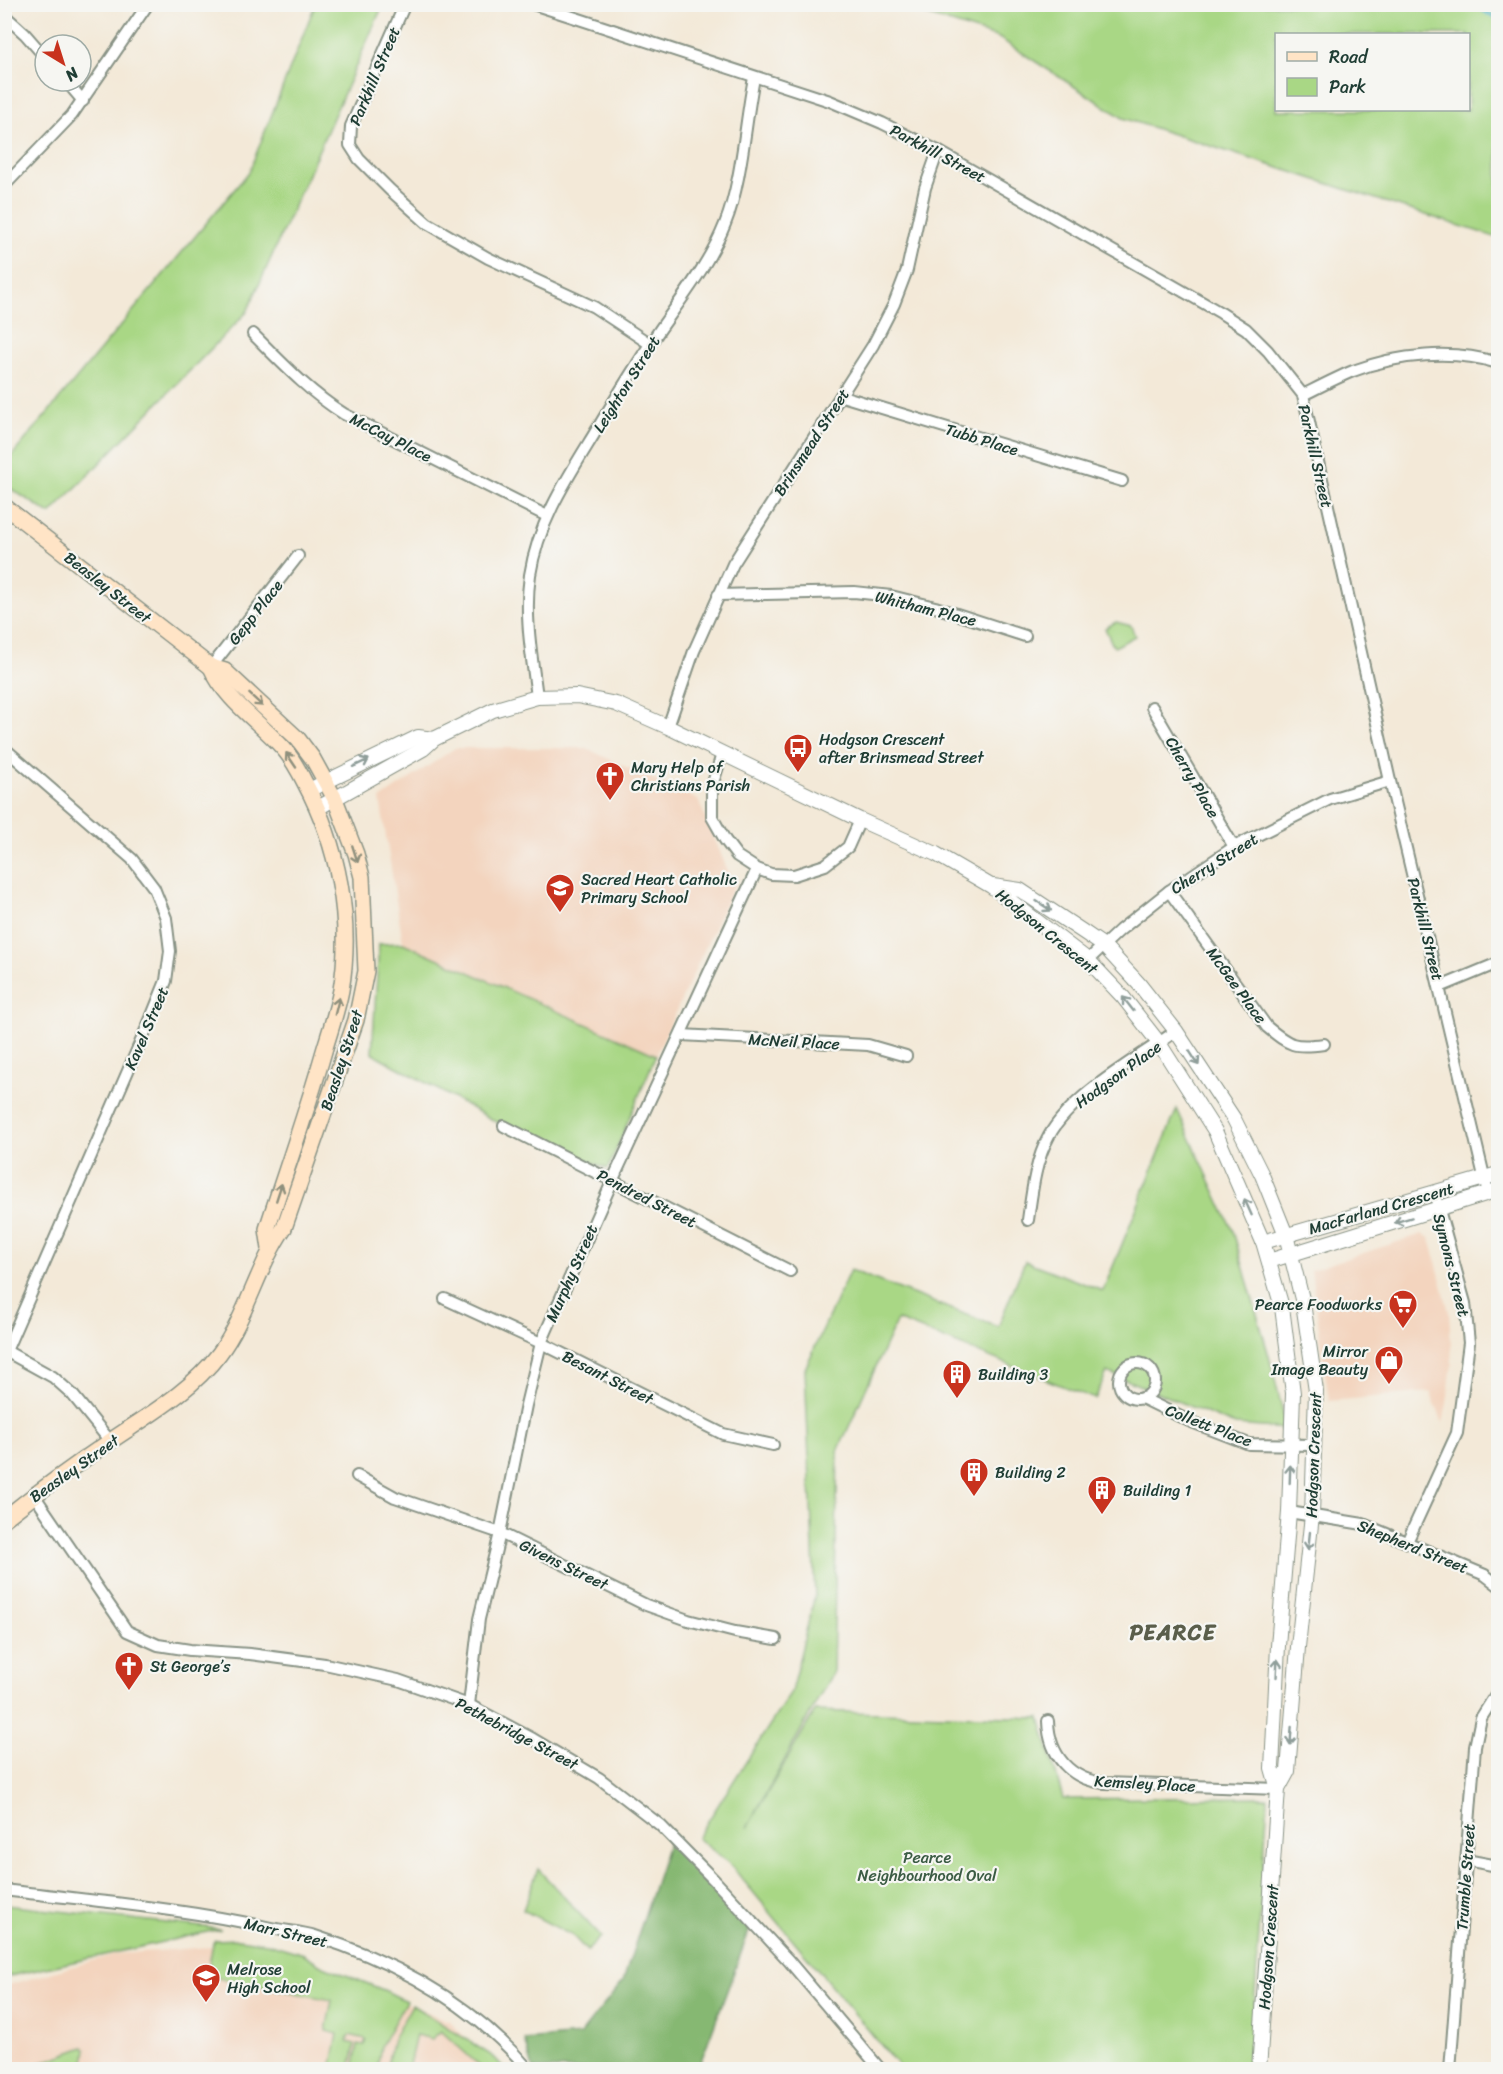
<svg xmlns="http://www.w3.org/2000/svg" width="1503" height="2074" font-family="Sriracha,sans-serif">
	<style>
		.built { fill: #f3d4be }
		.green { fill: #a9d785; stroke: #648a5c; stroke-width: 1.5; fill-rule: evenodd }
		.forest { fill: #86b872; stroke: #527a53; stroke-width: 1.5 }
		.lines { fill: none; stroke-linecap: round; stroke-linejoin: round }
		.stream { stroke: #4bafca; stroke-width: 4 }
		.minor-casing { stroke: #899386; stroke-width: 14 }
		.tertiary-casing { stroke: #899386; stroke-width: 16 }
		.secondary-casing { stroke: #899386; stroke-width: 18 }
		.minor { stroke: #fff; stroke-width: 10 }
		.tertiary { stroke: #fff; stroke-width: 14 }
		.secondary { stroke: #ffe4c6; stroke-width: 15 }
		.oneway { stroke: #8f907d }
		.oneway2 { stroke: #8f9e9a }
		.labels { text-anchor: middle; stroke-width: 4.5; stroke-linejoin: round; paint-order: stroke }
		.street-label { font-size: 16px; fill: #1f3d34; stroke: #f6f6f2 }
		.poi-label { font-size: 16px; fill: #1f3d34; stroke: #f6f6f2; text-anchor: start }
		.park-label { font-size: 16px; fill: #3b5c44; stroke: #f6f6f2 }
		.district-label { font-size: 22px; font-weight: bold; letter-spacing: 1.5px; fill: #5a5e4b; stroke: #f6f6f2 }
	</style>
	<rect width="100%" height="100%" fill="#f6f6f2"/>
	<filter id="ink" filterUnits="userSpaceOnUse"><feTurbulence type="fractalNoise" baseFrequency=".0167" numOctaves="2"/><feDisplacementMap in="SourceGraphic" scale="12" xChannelSelector="R" yChannelSelector="G"/><feConvolveMatrix kernelMatrix="1 2 1 2 8 2 1 2 1" color-interpolation-filters="sRGB"/></filter>
	<filter id="wash" filterUnits="userSpaceOnUse"><feTurbulence type="fractalNoise" baseFrequency=".008" numOctaves="4" result="noise"/><feDisplacementMap in="SourceGraphic" scale="24" xChannelSelector="R" yChannelSelector="G"/><feGaussianBlur stdDeviation="1.35" result="paint"/><feColorMatrix in="noise" values="0 0 0 0 0 0 0 0 0 0 0 0 0 0 0 0 0 1.4 0 .05"/><feComposite in="paint" operator="in"/></filter>
	<g filter="url(#wash)">
		<rect width="100%" height="100%" fill="#f3e9d8"/>
		<g class="built">
			<polygon points="455,748 585,748 698,800 734,885 656,1055 403,943 380,799"/>
			<polygon points="1422,1234 1430,1238 1449,1312 1452,1363 1447,1403 1443,1423 1430,1392 1329,1401 1311,1270"/>
			<polygon points="264,1943 451,2022 493,2069 5,2070 5,1986 116,1954"/>
		</g>
		<g class="green">
			<polygon points="315,5 383,5 247,312 50,514 5,485 5,464 249,172"/>
			<path d="M895,5H1498V238L1123,118L999,38ZM1468,34V110H1276V34Z"/>
			<polygon points="1116,622 1131,626 1135,636 1115,647 1113,646 1105,628"/>
			<polygon points="403,943 656,1055 608,1169 504,1126 372,1053 379,944"/>
			<polygon points="1177,1109 1233,1231 1269,1356 1287,1429 1235,1425 1107,1372 1095,1399 897,1320 838,1451 833,1672 747,1828 815,1711 1040,1718 1063,1799 1268,1797 1250,2069 901,2069 728,1862 697,1838 791,1692 815,1595 805,1369 850,1270 998,1327 1025,1261 1103,1291"/>
			<polygon points="538,1869 601,1937 587,1951 573,1936 523,1910"/>
			<polygon points="5,1905 221,1929 5,1977"/>
			<polygon points="238,1939 267,1943 304,1954 321,1965 386,1991 406,2001 381,2046 377,2069 353,2069 358,2044 364,2045 366,2039 349,2035 347,2042 355,2044 350,2069 331,2069 338,2034 326,2031 332,2000 207,1976 213,1943 215,1940"/>
			<polygon points="412,2005 494,2057 505,2069 483,2069 441,2031 432,2039 416,2035 408,2069 386,2069 393,2039"/>
			<polygon points="84,2047 86,2050 83,2069 25,2069"/>
		</g>
		<polygon class="forest" points="668,1844 751,1926 698,2069 533,2069 525,2040 580,2035 623,1981"/>
		<g class="lines">
			<polyline class="stream" points="1474,4 1498,20"/>
		</g>
	</g>
	<g filter="url(#ink)">
		<g class="lines">
			<g class="minor-casing">
				<g id="minor">
					<polyline points="405,4 351,126 350,145 359,159 390,190 427,223 488,258 594,307 650,344"/>
					<polyline points="533,4 830,101 882,123 938,151 1221,313 1246,329 1268,351 1303,395 1390,781 1488,1193"/>
					<polyline points="4,15 25,34 45,57"/>
					<polyline points="66,81 83,101"/>
					<polyline points="4,186 72,115 148,4"/>
					<path d="M253,334C282,363 309,392 344,414L547,516"/>
					<path d="M1303,395C1319,387 1336,378 1353,371C1398,354 1453,349 1498,363"/>
					<polyline points="842,396 1122,481"/>
					<polyline points="718,595 854,592 891,596 935,607 1025,636"/>
					<polyline points="211,667 298,556"/>
					<path d="M537,697C532,657 524,616 530,575C538,523 566,480 593,436C615,399 637,363 661,328C684,295 710,262 725,224C742,182 745,123 754,78"/>
					<polyline points="1152,707 1234,847"/>
					<polyline points="668,727 694,651 733,564 873,345 894,304 907,270 925,188 938,151"/>
					<polyline points="4,748 132,859 154,888 166,918 170,951 166,981 151,1018 6,1351"/>
					<polyline points="722,754 712,786 712,817 725,840 737,856 757,869 771,874 794,875 825,865 848,847 860,820"/>
					<path d="M1169,891L1267,1027C1290,1046 1294,1048 1324,1044"/>
					<polyline points="1088,960 1120,930 1169,891 1234,847 1330,799 1390,781"/>
					<polyline points="1440,987 1498,963"/>
					<polyline points="681,1035 868,1045 906,1056"/>
					<polyline points="504,1126 790,1271"/>
					<path d="M1028,1220C1032,1192 1035,1161 1049,1136C1072,1094 1137,1059 1176,1031"/>
					<polyline points="445,1299 541,1343 723,1434 773,1445"/>
					<polyline points="4,1350 53,1377 72,1394 110,1441"/>
					<circle cx="1137" cy="1381" r="18"/>
					<polyline points="1142,1398 1189,1421 1249,1444 1315,1445"/>
					<polyline points="357,1476 395,1497 500,1533 646,1605 688,1620 735,1632 776,1639"/>
					<polyline points="34,1495 127,1631 158,1645 190,1650 250,1654 325,1664 398,1680 469,1705 533,1739 599,1778 660,1825 715,1881 789,1961 881,2070"/>
					<polyline points="1289,1512 1363,1524 1485,1575 1498,1585"/>
					<polyline points="1407,1542 1457,1433 1469,1343 1465,1303 1434,1192"/>
					<polyline points="469,1705 479,1619 500,1533 526,1405 541,1343 615,1175 757,869"/>
					<path d="M1048,1721C1049,1755 1070,1780 1105,1783L1278,1789"/>
					<polyline points="1466,1860 1498,1866"/>
					<path d="M4,1890C93,1901 183,1908 271,1928C285,1931 301,1932 315,1936C397,1962 473,2004 529,2070"/>
					<polyline points="1450,2070 1475,1747 1481,1718 1498,1691"/>
				</g>
			</g>
			<g class="tertiary-casing">
				<g id="tertiary">
					<polyline points="309,790 418,737 434,739"/>
					<polyline points="318,808 423,749 434,739 493,710 537,697 577,696 616,704 668,727 860,820 936,854 991,886 1088,960 1123,997 1159,1043 1215,1131 1263,1242 1282,1307 1293,1393 1289,1512 1278,1646 1272,1768 1278,1789 1259,2070"/>
					<polyline points="993,886 1020,890 1085,933 1104,946 1139,984 1176,1031 1234,1119 1262,1175 1286,1235 1303,1303 1316,1391 1312,1515 1298,1647 1288,1771 1278,1789"/>
					<polyline points="1263,1242 1498,1174"/>
					<polyline points="1269,1261 1498,1190"/>
				</g>
			</g>
			<g class="secondary-casing">
				<g id="secondary">
					<path d="M4,506L211,667L225,671L298,739L313,759L335,799L356,854L362,877L366,971L356,1020L284,1228C257,1267 247,1317 219,1354C191,1391 149,1415 112,1440C75,1465 39,1491 4,1519"/>
					<path d="M211,667C225,700 260,722 283,748C292,758 299,771 305,783C338,845 353,920 341,990C337,1011 330,1031 324,1051C307,1111 286,1170 267,1229L270,1249"/>
				</g>
			</g>
			<use href="#minor" class="minor"/>
			<use href="#tertiary" class="tertiary"/>
			<use href="#secondary" class="secondary"/>
		</g>
		<defs><path id="oneway-shaft" d="M-6 0H5M1.5-3L5.5 0L1.5 3" fill="none" stroke-width="1.6" stroke-linecap="round" stroke-linejoin="round" transform="scale(1.5)"/></defs>
		<g class="oneway">
			<use href="#oneway-shaft" transform="translate(256 700) rotate(43)"/>
			<use href="#oneway-shaft" transform="translate(291 760) rotate(-124)"/>
			<use href="#oneway-shaft" transform="translate(355 854) rotate(72)"/>
			<use href="#oneway-shaft" transform="translate(337 1006) rotate(-76)"/>
			<use href="#oneway-shaft" transform="translate(279 1192) rotate(-72)"/>
		</g>
		<g class="oneway2">
			<use href="#oneway-shaft" transform="translate(361 763) rotate(-25)"/>
			<use href="#oneway-shaft" transform="translate(1044 906) rotate(33)"/>
			<use href="#oneway-shaft" transform="translate(1128 1004) rotate(-128)"/>
			<use href="#oneway-shaft" transform="translate(1194 1058) rotate(57)"/>
			<use href="#oneway-shaft" transform="translate(1248 1207) rotate(-114)"/>
			<use href="#oneway-shaft" transform="translate(1403 1220) rotate(163)"/>
			<use href="#oneway-shaft" transform="translate(1290 1474) rotate(-88)"/>
			<use href="#oneway-shaft" transform="translate(1309 1541) rotate(96)"/>
			<use href="#oneway-shaft" transform="translate(1277 1668) rotate(-87)"/>
			<use href="#oneway-shaft" transform="translate(1291 1736) rotate(94)"/>
		</g>
	</g>
	<defs>
		<g id="bus-pin" transform="scale(1.5)"><path d="M0 17L-7.5 6A9.5 9.5 0 1 1 7.5 6Z" fill="#c8321e" stroke="#f6f6f2"/><path d="M-5-6H5V4H4V6H2V4H-2V6H-4V4H-5ZM-3.5-4V0h7V-4ZM-3.5 1.2v1.5H-2V1.2ZM2 1.2v1.5H3.5V1.2Z" fill="#fff"/></g>
		<g id="church-pin" transform="scale(1.5)"><path d="M0 17L-7.5 6A9.5 9.5 0 1 1 7.5 6Z" fill="#c8321e" stroke="#f6f6f2"/><path d="M-1.2-6h2.4v3.5h3.3v2.4h-3.3V6h-2.4V-.1h-3.3v-2.4h3.3Z" fill="#fff"/></g>
		<g id="school-pin" transform="scale(1.5)"><path d="M0 17L-7.5 6A9.5 9.5 0 1 1 7.5 6Z" fill="#c8321e" stroke="#f6f6f2"/><path d="M0-5L7-2L0 1L-7-2ZM-4 1L0 2.5L4 1V4Q0 6-4 4Z" fill="#fff"/></g>
		<g id="supermarket-pin" transform="scale(1.5)"><path d="M0 17L-7.5 6A9.5 9.5 0 1 1 7.5 6Z" fill="#c8321e" stroke="#f6f6f2"/><path d="M-6-5.5h2.5l.6 2H6L4.5 2H-2.5L-4.4-4H-6ZM-1.5 3.2a1.3 1.3 0 1 0 .1 0ZM3 3.2a1.3 1.3 0 1 0 .1 0Z" fill="#fff"/></g>
		<g id="shop-pin" transform="scale(1.5)"><path d="M0 17L-7.5 6A9.5 9.5 0 1 1 7.5 6Z" fill="#c8321e" stroke="#f6f6f2"/><path d="M-5-2.5h2.3a2.7 3.5 0 0 1 5.4 0H5L5.5 6h-11ZM-1.5-2.5h3a1.5 2.3 0 0 0-3 0Z" fill="#fff"/></g>
		<g id="building-pin" transform="scale(1.5)"><path d="M0 17L-7.5 6A9.5 9.5 0 1 1 7.5 6Z" fill="#c8321e" stroke="#f6f6f2"/><path d="M-4-6H4V6H1V3H-1V6H-4ZM-2.5-4.3h1.7v1.8h-1.7ZM.8-4.3h1.7v1.8H.8ZM-2.5-1h1.7V.8h-1.7ZM.8-1h1.7V.8H.8Z" fill="#fff"/></g>
	</defs>
	<g fill-rule="evenodd">
		<use href="#bus-pin" x="798" y="748"/>
		<use href="#church-pin" x="610" y="776"/>
		<use href="#school-pin" x="560" y="888"/>
		<use href="#supermarket-pin" x="1403" y="1304"/>
		<use href="#shop-pin" x="1389" y="1360"/>
		<use href="#building-pin" x="957" y="1374"/>
		<use href="#building-pin" x="974" y="1472"/>
		<use href="#building-pin" x="1102" y="1490"/>
		<use href="#church-pin" x="129" y="1666"/>
		<use href="#school-pin" x="206" y="1978"/>
	</g>
	<g class="labels">
		<g class="street-label">
			<text transform="translate(374 76) rotate(-67)" y="6">Parkhill Street</text>
			<text transform="translate(938 153) rotate(28)" y="6">Parkhill Street</text>
			<text transform="translate(626 384) rotate(-58)" y="6">Leighton Street</text>
			<text transform="translate(391 437) rotate(27)" y="6">McCay Place</text>
			<text transform="translate(982 439) rotate(17)" y="6">Tubb Place</text>
			<text transform="translate(811 442) rotate(-57)" y="6">Brinsmead Street</text>
			<text transform="translate(1316 456) rotate(77)" y="6">Parkhill Street</text>
			<text transform="translate(108 587) rotate(38)" y="6">Beasley Street</text>
			<text transform="translate(926 608) rotate(14)" y="6">Whitham Place</text>
			<text transform="translate(255 612) rotate(-52)" y="6">Gepp Place</text>
			<text transform="translate(1193 777) rotate(60)" y="6">Cherry Place</text>
			<text transform="translate(1214 863) rotate(-32)" y="6">Cherry Street</text>
			<text transform="translate(1426 929) rotate(76)" y="6">Parkhill Street</text>
			<text transform="translate(1047 931) rotate(39)" y="6">Hodgson Crescent</text>
			<text transform="translate(1237 985) rotate(54)" y="6">McGee Place</text>
			<text transform="translate(146 1028) rotate(-67)" y="6">Kavel Street</text>
			<text transform="translate(794 1041) rotate(3)" y="6">McNeil Place</text>
			<text transform="translate(341 1060) rotate(-72)" y="6">Beasley Street</text>
			<text transform="translate(1118 1074) rotate(-36)" y="6">Hodgson Place</text>
			<text transform="translate(647 1198) rotate(27)" y="6">Pendred Street</text>
			<text transform="translate(1381 1208) rotate(-16)" y="6">MacFarland Crescent</text>
			<text transform="translate(1452 1265) rotate(76)" y="6">Symons Street</text>
			<text transform="translate(571 1273) rotate(-66)" y="6">Murphy Street</text>
			<text transform="translate(608 1377) rotate(27)" y="6">Besant Street</text>
			<text transform="translate(1209 1425) rotate(21)" y="6">Collett Place</text>
			<text transform="translate(1313 1455) rotate(-88)" y="6">Hodgson Crescent</text>
			<text transform="translate(74 1468) rotate(-35)" y="6">Beasley Street</text>
			<text transform="translate(1413 1546) rotate(22)" y="6">Shepherd Street</text>
			<text transform="translate(564 1564) rotate(26)" y="6">Givens Street</text>
			<text transform="translate(517 1733) rotate(28)" y="6">Pethebridge Street</text>
			<text transform="translate(1145 1783) rotate(3)" y="6">Kemsley Place</text>
			<text transform="translate(1465 1877) rotate(-86)" y="6">Trumble Street</text>
			<text transform="translate(286 1932) rotate(13)" y="6">Marr Street</text>
			<text transform="translate(1268 1947) rotate(-86)" y="6">Hodgson Crescent</text>
		</g>
		<g class="poi-label">
			<text x="819" y="745">Hodgson Crescent<tspan x="819" dy="18">after Brinsmead Street</tspan></text>
			<text x="631" y="773">Mary Help of<tspan x="631" dy="18">Christians Parish</tspan></text>
			<text x="581" y="885">Sacred Heart Catholic<tspan x="581" dy="18">Primary School</tspan></text>
			<text x="1382" y="1310" text-anchor="end">Pearce Foodworks</text>
			<text x="1368" y="1357" text-anchor="end">Mirror<tspan x="1368" dy="18">Image Beauty</tspan></text>
			<text x="978" y="1380">Building 3</text>
			<text x="995" y="1478">Building 2</text>
			<text x="1123" y="1496">Building 1</text>
			<text x="150" y="1672">St George’s</text>
			<text x="227" y="1975">Melrose<tspan x="227" dy="18">High School</tspan></text>
		</g>
		<g class="park-label">
			<text x="927" y="1863">Pearce<tspan x="927" dy="18">Neighbourhood Oval</tspan></text>
		</g>
		<g class="district-label">
			<text x="1173" y="1640">PEARCE</text>
		</g>
	</g>
	<rect width="1503" height="2074" fill="none" stroke="#f6f6f2" stroke-width="24"/>
	<rect x="1275" y="33" width="195" height="78" fill="#f6f6f2" stroke="#a0aca6" stroke-width="1.5"/>
	<rect x="1287" y="52" width="30" height="9" fill="#ffe4c6" stroke="#a0aca6" stroke-width="1.5"/>
	<text x="1329" y="63" font-size="18" fill="#1f3d34">Road</text>
	<rect x="1287" y="78" width="30" height="18" fill="#a9d785" stroke="#a0aca6" stroke-width="1.5"/>
	<text x="1329" y="93" font-size="18" fill="#1f3d34">Park</text>
	<g transform="translate(63 63) rotate(142)"><circle r="28" fill="#f6f6f2" stroke="#a0aca6" stroke-width="1.5"/>
	<path d="M0-4.5L10 22L0 15L-10 22Z" fill="#c8321e"/>
	<text y="-9" font-size="16" font-weight="bold" text-anchor="middle" fill="#1f3d34">N</text>
	</g>
</svg>
